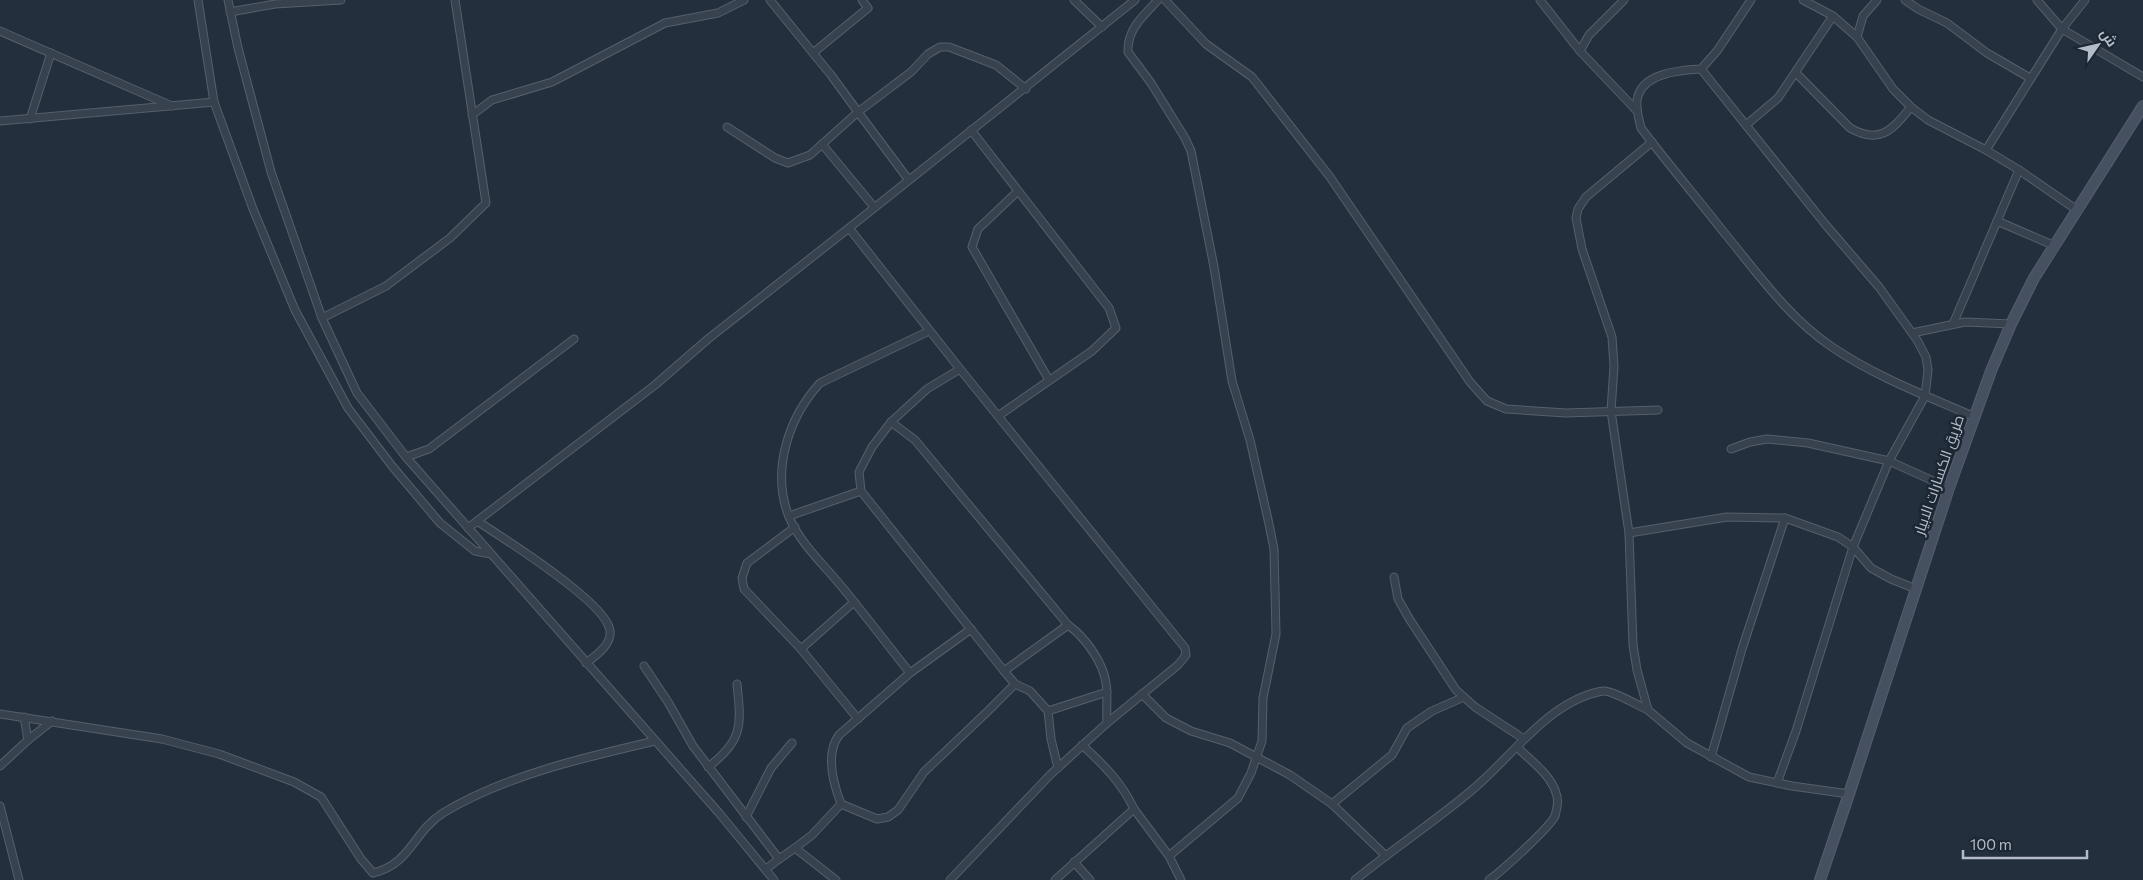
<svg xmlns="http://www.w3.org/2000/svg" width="2143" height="880" font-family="Commissioner,Cairo,sans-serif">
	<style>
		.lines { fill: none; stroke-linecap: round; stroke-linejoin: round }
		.street-casing { stroke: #565f6c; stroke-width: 9 }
		.secondary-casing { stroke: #565f6c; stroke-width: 12 }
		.street { stroke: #38414e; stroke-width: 7 }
		.secondary { stroke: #465061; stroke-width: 10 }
		.labels { text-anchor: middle; stroke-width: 5; stroke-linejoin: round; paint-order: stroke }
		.street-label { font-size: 15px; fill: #b4bcc9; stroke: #1d2633 }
	</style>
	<rect width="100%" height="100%" fill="#242f3e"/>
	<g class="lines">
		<g class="street-casing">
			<g id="street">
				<polyline points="198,0 214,102 253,209 295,310 348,408 392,466 440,523 475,551 491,554"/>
				<polyline points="228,0 238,48 271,172 322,318 357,393 406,457 719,813 774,880"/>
				<polyline points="770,0 813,53 868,8 862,0"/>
				<polyline points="1074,0 1102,27"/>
				<path d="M1158,0C1143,16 1127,29 1128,52L1151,83L1185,138L1191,151L1214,267L1232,381L1250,440L1269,524L1274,549L1276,634L1263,698L1262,741L1251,773L1238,798L1169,856"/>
				<polyline points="1165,0 1206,44 1252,77 1330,177 1470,382 1487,401 1506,409 1566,413 1658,410"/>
				<polyline points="1540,0 1580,51"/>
				<polyline points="1624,0 1589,35 1580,51 1637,111"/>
				<path d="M1751,0L1717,51L1701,69C1680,70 1640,73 1637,101C1636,110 1639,119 1641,128C1668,164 1698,199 1726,235C1759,275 1789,318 1832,347C1876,377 1927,396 1975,417"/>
				<polyline points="1803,0 1833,16 1857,37 1893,89 1911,107 1928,120 1986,150 2019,170 2077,210"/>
				<polyline points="1905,0 1918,9 1947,23 1987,53 2030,78"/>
				<polyline points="2037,0 2062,29 2143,77"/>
				<polyline points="230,12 275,4 341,0"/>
				<polyline points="0,31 172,106"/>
				<polyline points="1857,37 1863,16 1877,0"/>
				<polyline points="1701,69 1825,224 1879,287 1917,340 1926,357 1928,370 1925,396 1889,461 1853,547 1796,731 1777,783"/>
				<path d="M1796,73L1850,128C1880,145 1892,130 1911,107"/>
				<polyline points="472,115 492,100 552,82 665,23 718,13 744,0"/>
				<polyline points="30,119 51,53"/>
				<polyline points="0,121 214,102"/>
				<polyline points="1746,125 1778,98 1833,16"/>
				<polyline points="727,127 775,158 788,163 810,155 858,112 831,75 813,53"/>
				<polyline points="971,130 1109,308 1116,328 1092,351 998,416"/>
				<polyline points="1652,142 1586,197 1578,209 1576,218 1582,249 1612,337 1614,366 1611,411 1629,533 1633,645 1637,670 1648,710 1687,743 1749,777 1792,786 1849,794"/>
				<polyline points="822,144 874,207"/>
				<polyline points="1986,150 2062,29 2085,0"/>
				<polyline points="908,179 858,112 911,72 928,54 940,47 949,47 996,65 1026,89"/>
				<polyline points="1018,191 978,229 972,247 1049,380"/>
				<polyline points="1997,221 2055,246"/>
				<polyline points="322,318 386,286 450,238 486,203 455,0"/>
				<polyline points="1953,324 2019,170"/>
				<polyline points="1912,333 1965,322 2011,324"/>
				<polyline points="891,422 927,389 960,369"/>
				<polyline points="1731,449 1750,442 1767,439 1808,443 1889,461 1949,488"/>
				<polyline points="406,457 429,449 574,339"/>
				<polyline points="789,516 861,491"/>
				<path d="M477,521C505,539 600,599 609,627C615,642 597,655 586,663"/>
				<polyline points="795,527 747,563 742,578 744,589 801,649 858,719"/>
				<polyline points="468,528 655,385 708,339 849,228"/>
				<polyline points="1629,533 1727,517 1785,518"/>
				<polyline points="1394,577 1398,599 1410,620 1456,690 1475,707 1524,739"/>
				<polyline points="801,649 854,602"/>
				<polyline points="644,666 668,702 693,746 779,859 795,848"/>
				<polyline points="1004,671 1068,625"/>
				<path d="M910,673C887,644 865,615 842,587C824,565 800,543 789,517C771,471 788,418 820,383L929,331"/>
				<polyline points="1142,694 1166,718 1191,731 1230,743 1290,775 1332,804 1386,856"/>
				<polyline points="1048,711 1107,692"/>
				<path d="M0,714L162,739L219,754L294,782L321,797L361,859L373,873C411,864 413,832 443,813C503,776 586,757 655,741"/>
				<polyline points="24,717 28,740 52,721"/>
				<polyline points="1711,757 1742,649 1785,518 1838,537 1853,547 1871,568 1891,579 1916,589"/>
				<polyline points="0,766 28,740"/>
				<path d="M708,767C744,740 741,724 737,684"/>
				<path d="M1058,768L1051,739L1048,711L1030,691L1015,684L1004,671L861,491L859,472L872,447L891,422L915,440L1068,625C1085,637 1103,662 1106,683C1108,696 1106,710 1107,723"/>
				<polyline points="841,804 877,819 888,817 898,810 924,772 988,711 1015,684"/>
				<polyline points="1332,804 1392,755 1407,728 1432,711 1464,697"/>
				<polyline points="0,806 19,880"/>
				<polyline points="1134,809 1169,856 1181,880"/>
				<polyline points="746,817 771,768 792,743"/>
				<polyline points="1074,862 1090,880"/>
				<polyline points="766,869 779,859"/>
				<path d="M836,880L795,848L812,835L841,804C833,783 825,754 839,735L910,673L971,629"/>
				<polyline points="950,880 1051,774 1107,723 1178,665 1186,655 1185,648 960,369 849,228 1135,0"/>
				<path d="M1055,880L1134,809C1122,783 1103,764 1082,745"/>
				<path d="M1355,880C1393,849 1434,822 1472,790C1512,757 1549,700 1603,691C1612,690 1639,706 1648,710"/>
				<path d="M1489,880C1502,871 1549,828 1555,816C1557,808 1559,801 1556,793C1551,775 1530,760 1517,747"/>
			</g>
		</g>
		<g class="secondary-casing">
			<polyline id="secondary" points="1820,880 1849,794 1949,488 1991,371 2011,324 2034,278 2143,106"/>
		</g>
		<use href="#street" class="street"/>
		<use href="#secondary" class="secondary"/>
	</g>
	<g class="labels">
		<g class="street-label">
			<text transform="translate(1939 475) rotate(-71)" y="5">طريق الكسارات الابيار</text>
		</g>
	</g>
	<g transform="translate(2098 45) rotate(56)" stroke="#1d2633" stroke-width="4" paint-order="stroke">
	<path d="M0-4L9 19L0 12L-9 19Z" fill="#b4bcc9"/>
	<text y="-8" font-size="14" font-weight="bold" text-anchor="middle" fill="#b4bcc9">ش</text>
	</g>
	<path d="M1963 850v8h124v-8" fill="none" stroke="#b4bcc9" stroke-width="2.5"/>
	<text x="1970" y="850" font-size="15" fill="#b4bcc9" stroke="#1d2633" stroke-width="4" paint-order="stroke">100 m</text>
</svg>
